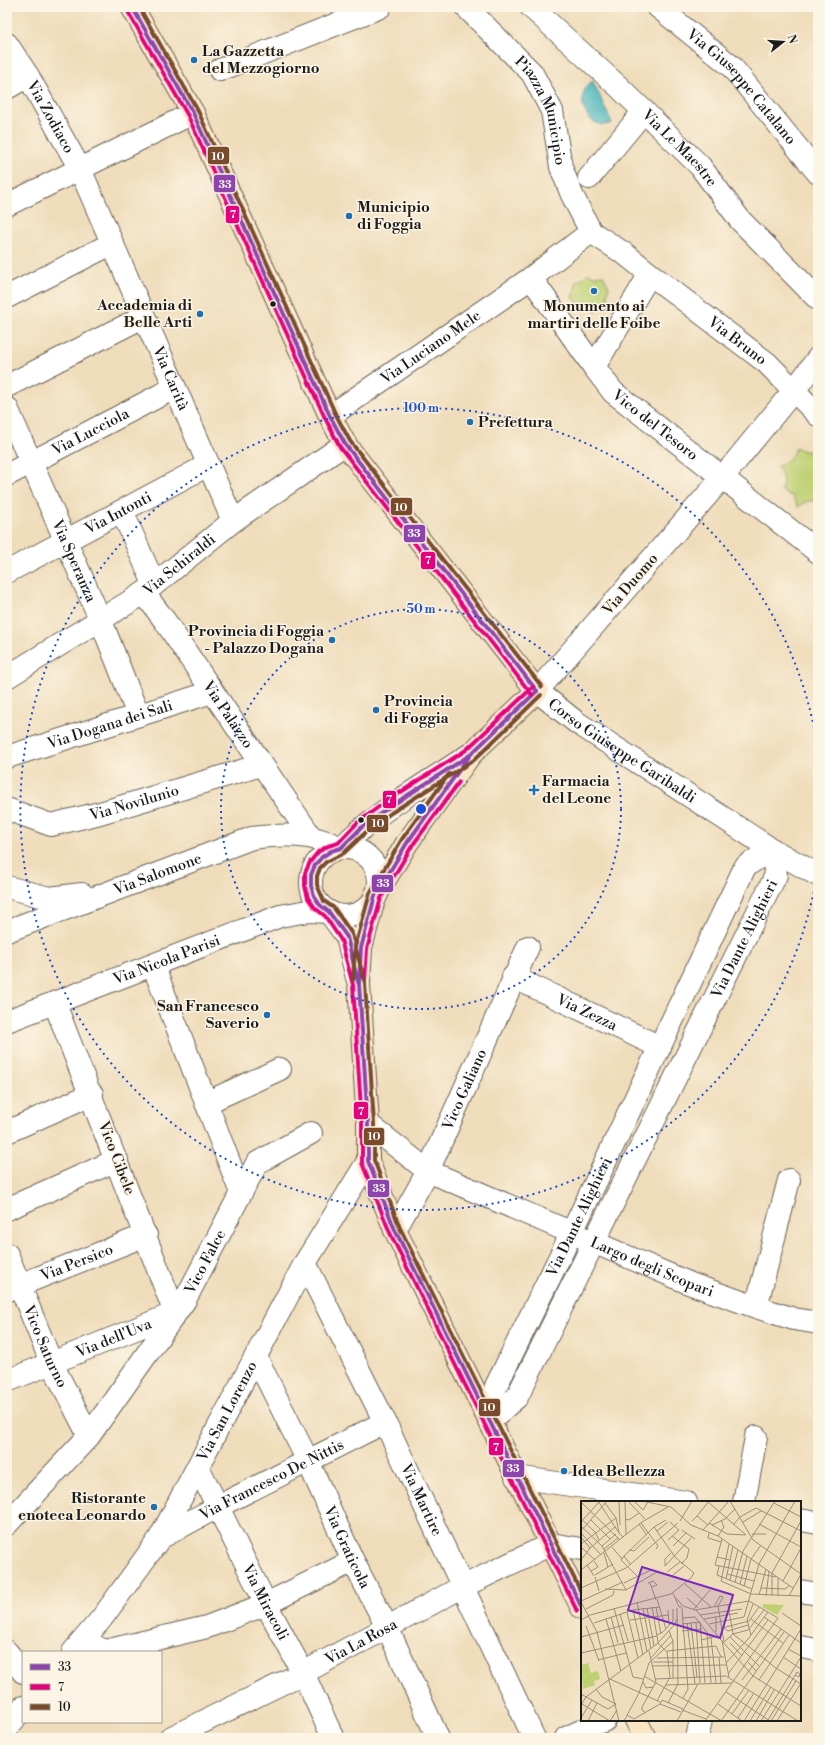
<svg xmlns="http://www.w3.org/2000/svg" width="825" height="1745" font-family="'Libre Bodoni',serif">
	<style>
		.green { fill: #bfd073; stroke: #6e7648 }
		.water { fill: #44b4bc; stroke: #30686c }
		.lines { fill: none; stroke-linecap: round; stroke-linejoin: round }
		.street-casing { stroke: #665f53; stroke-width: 24 }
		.secondary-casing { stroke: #665f53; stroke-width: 24 }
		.street { stroke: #fff; stroke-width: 22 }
		.secondary { stroke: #fbe6c4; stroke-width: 22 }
		.bus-1-casing { stroke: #fcf5e5; stroke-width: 7 }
		.bus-2-casing { stroke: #fcf5e5; stroke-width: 7 }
		.bus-3-casing { stroke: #fcf5e5; stroke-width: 7 }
		.bus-1 { stroke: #8e44ad; stroke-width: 4 }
		.bus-2 { stroke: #e5007d; stroke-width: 4 }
		.bus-3 { stroke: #7a4b2a; stroke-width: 4 }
		.ring { fill: none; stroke: #1d4ed8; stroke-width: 2; stroke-dasharray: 2 4 }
		.poi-dot { fill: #1f6fb2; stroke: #fcf5e5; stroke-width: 1.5 }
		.bus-dot { fill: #1c1c1c; stroke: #fcf5e5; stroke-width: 1.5 }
		.labels { text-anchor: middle; stroke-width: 3; stroke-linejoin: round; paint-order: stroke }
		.poi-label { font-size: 15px; font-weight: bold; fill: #1c1c1c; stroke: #fcf5e5; text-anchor: start }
		.street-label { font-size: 15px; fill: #1c1c1c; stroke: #fcf5e5 }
		.inset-road { fill: none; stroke: #9b8f7b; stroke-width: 1 }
		.view { fill: #7b2cbf; fill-opacity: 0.15; stroke: #7b2cbf; stroke-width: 2 }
		.inset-edge { fill: none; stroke: #1c1c1c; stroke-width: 2 }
		.centre { fill: #1d4ed8; stroke: #fcf5e5; stroke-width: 2 }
		.ring-label { font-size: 12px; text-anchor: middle; font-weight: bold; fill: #1d4ed8; stroke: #fcf5e5; stroke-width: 3; stroke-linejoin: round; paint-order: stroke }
		.line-badge { stroke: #fcf5e5; stroke-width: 1.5 }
		.badge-label { font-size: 11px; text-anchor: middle; font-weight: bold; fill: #fff }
	</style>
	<rect width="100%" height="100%" fill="#fcf5e5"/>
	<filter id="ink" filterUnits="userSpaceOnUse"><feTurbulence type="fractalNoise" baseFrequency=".025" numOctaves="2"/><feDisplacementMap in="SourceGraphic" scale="8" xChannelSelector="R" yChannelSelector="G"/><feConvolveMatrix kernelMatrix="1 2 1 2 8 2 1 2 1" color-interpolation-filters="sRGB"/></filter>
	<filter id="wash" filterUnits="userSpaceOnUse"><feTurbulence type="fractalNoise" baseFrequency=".012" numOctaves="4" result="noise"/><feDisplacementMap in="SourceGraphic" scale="16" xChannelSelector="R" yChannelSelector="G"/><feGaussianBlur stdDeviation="0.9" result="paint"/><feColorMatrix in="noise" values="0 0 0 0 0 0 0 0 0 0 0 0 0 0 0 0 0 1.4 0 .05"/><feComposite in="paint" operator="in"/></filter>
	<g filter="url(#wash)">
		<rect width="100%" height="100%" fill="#efdcba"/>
		<g class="green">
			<polygon points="588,273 594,276 603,275 609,287 607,294 609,301 601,305 597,311 589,307 579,308 577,301 572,297 575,289 576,282 583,278"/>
			<path d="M796,447C805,453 809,453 818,447V502C809,499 805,502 798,507L793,497L781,490C784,480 783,475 777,466C788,462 791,458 796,447Z"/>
		</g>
		<path class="water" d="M593,81L612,123C588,134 570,94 593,81Z"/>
	</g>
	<g filter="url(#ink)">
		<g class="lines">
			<g class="street-casing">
				<g id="street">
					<path id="s1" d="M466,7L532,73L552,111L561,167L572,195L591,232L625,254L650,274L594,367L531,278"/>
					<path id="s2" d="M531,7L620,88L700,166L740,220L818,299"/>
					<path id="s3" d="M658,7L731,66L818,173"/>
					<path id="s4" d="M7,44L28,76L80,169L233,521"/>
					<polyline points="220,70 380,7"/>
					<polyline points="7,88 28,76"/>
					<polyline points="589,178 644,111"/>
					<polyline points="7,205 193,113"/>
					<path id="s5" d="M650,274L767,363L818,415"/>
					<polyline points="7,297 111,244"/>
					<path id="s6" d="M818,358L799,384L723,477L537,691L576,722L771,849L818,875"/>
					<path id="s7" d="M594,367L613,392L818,552"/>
					<polyline points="7,386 143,317"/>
					<path id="s8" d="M7,408L101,621L138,715"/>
					<path id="s9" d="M330,416L531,278L591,232"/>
					<path id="s10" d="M7,475L174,388"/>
					<polyline points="122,511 154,584"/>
					<path id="s11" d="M7,572L208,465"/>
					<path id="s12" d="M144,593L165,621L311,837"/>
					<path id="s13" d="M7,677L144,593L233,521L345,444"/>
					<path id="s14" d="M7,757L212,692"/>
					<path id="s15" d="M7,809L51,825L100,813L261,765"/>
					<path d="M341,848C378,810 425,785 469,755"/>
					<circle cx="345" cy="882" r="34"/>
					<polyline points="7,887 49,898 82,894"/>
					<polyline points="329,912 347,937 357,978"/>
					<path id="s16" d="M7,931L252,838C283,834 313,833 341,848"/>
					<path id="s17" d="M513,977L660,1047"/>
					<path id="s18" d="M7,1021L280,916L308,911L329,912"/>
					<polyline points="206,1103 280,1069"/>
					<path id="s19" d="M368,1124L428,1171L691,1284L756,1307L794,1319L818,1323"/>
					<polyline points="7,1132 92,1094"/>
					<polyline points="241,1193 257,1163 311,1133"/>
					<polyline points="7,1209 117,1160"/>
					<path id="s20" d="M395,1230L428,1171L528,947"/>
					<path id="s21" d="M7,1254L51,1362L89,1436"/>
					<path id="s22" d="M305,1263L385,1422L534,1738"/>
					<path id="s23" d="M7,1290L146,1235"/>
					<polyline points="756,1307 789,1180"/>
					<path id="s24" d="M256,1357L308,1461L353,1561L387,1627L438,1738"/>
					<path id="s25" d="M7,1381L175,1313L55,1004"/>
					<path id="s26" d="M490,1420L517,1397L776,875L771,849"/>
					<path id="s27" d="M490,1420L496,1386L572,1232L745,867L771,849"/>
					<path id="s28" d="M198,1467L266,1604L303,1673L333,1738"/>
					<polyline points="516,1477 686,1502"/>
					<polyline points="744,1502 756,1437"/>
					<polyline points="800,1520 818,1523"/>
					<path id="s29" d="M7,1524L89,1436L185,1300L241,1193L153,965"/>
					<path id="s30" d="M160,1538L219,1506L385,1422"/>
					<polyline points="800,1591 818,1594"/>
					<polyline points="84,1641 105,1651 207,1627 266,1604 353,1561"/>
					<polyline points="800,1647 818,1650"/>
					<polyline points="7,1652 23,1672"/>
					<path id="s31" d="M73,1652L102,1618L160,1538L305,1263L368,1161"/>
					<polyline points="7,1729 23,1707"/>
					<path id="s32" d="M170,1738L303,1673L462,1587L551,1544L582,1549"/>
					<polyline points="566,1738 605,1720"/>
					<polyline points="697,1738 701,1720"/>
				</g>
			</g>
			<g class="secondary-casing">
				<g id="secondary">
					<polyline points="132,7 193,113 330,416 345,444 537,691 470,755 407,843 375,896 361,948 359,984 368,1124 368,1161 395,1230 582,1608"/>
					<polyline points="636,1720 645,1738"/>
				</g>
			</g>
			<use href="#street" class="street"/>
			<use href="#secondary" class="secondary"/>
			<g class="bus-1-casing">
				<g id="bus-1">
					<polyline points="132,7 193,113 330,416 345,444 537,691"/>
					<polyline points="470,755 407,843 375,896 361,948 359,984 368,1124 368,1161 395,1230 582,1608"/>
					<polyline points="358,982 347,937 329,912 320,905 314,896 311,886 311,875 315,865 322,857 331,851 341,848 361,828 388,808 470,755 537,691"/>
				</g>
			</g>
			<g class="bus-2-casing">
				<g id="bus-2">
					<polyline points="127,10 188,116 325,418 340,447 532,695"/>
					<polyline points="533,687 466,750 384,803 357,823 338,843 328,846 318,852 310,862 305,873 305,886 308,898 315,908 325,916 341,940 353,985 362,1124 362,1163 390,1233 577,1611"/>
					<polyline points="365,980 367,949 381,898 412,846 459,782"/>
				</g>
			</g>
			<g class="bus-3-casing">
				<g id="bus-3">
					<polyline points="139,7 198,111 335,413 350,441 542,687"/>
					<polyline points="541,695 474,760 391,813 365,833 344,853 326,862 320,868 317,876 317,885 324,901 334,908 352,934 365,983 374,1124 374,1160 400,1228 582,1594"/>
					<polyline points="353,980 355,947 370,893 402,839 449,774"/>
				</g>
			</g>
			<use href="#bus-1" class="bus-1"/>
			<use href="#bus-2" class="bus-2"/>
			<use href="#bus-3" class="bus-3"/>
		</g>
	</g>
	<g class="ring">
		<circle cx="421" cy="809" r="200"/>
		<path d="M818 868A401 401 0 1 1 818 750"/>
	</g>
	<g class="poi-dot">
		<circle cx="194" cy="60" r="4"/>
		<circle cx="349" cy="216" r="4"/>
		<circle cx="594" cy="291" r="4"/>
		<circle cx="200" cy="314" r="4"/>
		<circle cx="470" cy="422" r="4"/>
		<circle cx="332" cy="640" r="4"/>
		<circle cx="376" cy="710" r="4"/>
		<path d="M532 784h4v4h4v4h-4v4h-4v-4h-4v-4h4z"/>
		<circle cx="267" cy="1015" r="4"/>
		<circle cx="564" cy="1471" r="4"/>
		<circle cx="154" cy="1507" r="4"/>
	</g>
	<g class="bus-dot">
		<circle cx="273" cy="304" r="3.5"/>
		<circle cx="361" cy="820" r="3.5"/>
	</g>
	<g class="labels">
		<g class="poi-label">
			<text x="202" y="56">La Gazzetta<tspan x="202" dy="17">del Mezzogiorno</tspan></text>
			<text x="357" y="212">Municipio<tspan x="357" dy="17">di Foggia</tspan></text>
			<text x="192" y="310" text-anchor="end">Accademia di<tspan x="192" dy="17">Belle Arti</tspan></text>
			<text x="594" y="311" text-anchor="middle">Monumento ai<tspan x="594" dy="17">martiri delle Foibe</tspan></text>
			<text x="478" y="427">Prefettura</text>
			<text x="324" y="636" text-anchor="end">Provincia di Foggia<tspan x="324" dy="17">- Palazzo Dogana</tspan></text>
			<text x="384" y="706">Provincia<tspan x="384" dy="17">di Foggia</tspan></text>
			<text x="542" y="786">Farmacia<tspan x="542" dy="17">del Leone</tspan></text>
			<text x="259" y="1011" text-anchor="end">San Francesco<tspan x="259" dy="17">Saverio</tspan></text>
			<text x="572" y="1476">Idea Bellezza</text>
			<text x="146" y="1503" text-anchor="end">Ristorante<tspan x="146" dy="17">enoteca Leonardo</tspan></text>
		</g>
		<g class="street-label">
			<text dy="5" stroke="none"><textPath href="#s3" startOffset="116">Via Giuseppe Catalano</textPath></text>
			<text dy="5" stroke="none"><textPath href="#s1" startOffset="132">Piazza Municipio</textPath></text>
			<text dy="5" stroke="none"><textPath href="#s4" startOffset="85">Via Zodiaco</textPath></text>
			<text dy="5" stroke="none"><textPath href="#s2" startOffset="205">Via Le Maestre</textPath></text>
			<text dy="5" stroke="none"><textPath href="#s5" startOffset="110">Via Bruno</textPath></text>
			<text dy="5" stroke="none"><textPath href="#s9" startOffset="122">Via Luciano Mele</textPath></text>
			<text dy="5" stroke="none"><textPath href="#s4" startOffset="373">Via Carità</textPath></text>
			<text dy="5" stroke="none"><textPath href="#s7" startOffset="85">Vico del Tesoro</textPath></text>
			<text dy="5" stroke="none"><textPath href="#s10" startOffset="94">Via Lucciola</textPath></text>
			<text dy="5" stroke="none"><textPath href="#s11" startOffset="126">Via Intonti</textPath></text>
			<text dy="5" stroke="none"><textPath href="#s8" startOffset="167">Via Speranza</textPath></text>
			<text dy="5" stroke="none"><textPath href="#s13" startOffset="206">Via Schiraldi</textPath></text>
			<text transform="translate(630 584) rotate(-49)" y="5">Via Duomo</text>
			<text dy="5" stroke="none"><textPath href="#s12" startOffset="148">Via Palazzo</textPath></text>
			<text dy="5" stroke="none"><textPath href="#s14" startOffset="108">Via Dogana dei Sali</textPath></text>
			<text dy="5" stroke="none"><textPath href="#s6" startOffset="540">Corso Giuseppe Garibaldi</textPath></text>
			<text dy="5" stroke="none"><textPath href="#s15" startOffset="133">Via Novilunio</textPath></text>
			<text dy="5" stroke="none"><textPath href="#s16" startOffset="161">Via Salomone</textPath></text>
			<text dy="5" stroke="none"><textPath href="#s26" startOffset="547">Via Dante Alighieri</textPath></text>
			<text dy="5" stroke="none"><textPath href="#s18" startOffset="171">Via Nicola Parisi</textPath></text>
			<text dy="5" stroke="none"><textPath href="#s17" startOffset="82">Via Zezza</textPath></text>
			<text dy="5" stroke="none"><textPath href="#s20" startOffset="157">Vico Galiano</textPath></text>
			<text transform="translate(117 1158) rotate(69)" y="5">Vico Cibele</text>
			<text dy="5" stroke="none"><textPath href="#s27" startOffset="223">Via Dante Alighieri</textPath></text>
			<text dy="5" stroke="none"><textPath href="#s23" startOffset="75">Via Persico</textPath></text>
			<text dy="5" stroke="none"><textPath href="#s29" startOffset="330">Vico Falce</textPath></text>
			<text dy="5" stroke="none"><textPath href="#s19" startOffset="320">Largo degli Scopari</textPath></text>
			<text dy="5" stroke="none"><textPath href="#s25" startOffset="115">Via dell'Uva</textPath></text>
			<text dy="5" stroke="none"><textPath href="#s21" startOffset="100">Vico Saturno</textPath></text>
			<text dy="5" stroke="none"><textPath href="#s31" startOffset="287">Via San Lorenzo</textPath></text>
			<text dy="5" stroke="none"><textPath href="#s30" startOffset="126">Via Francesco De Nittis</textPath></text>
			<text dy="5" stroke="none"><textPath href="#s22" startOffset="264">Via Martire</textPath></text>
			<text dy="5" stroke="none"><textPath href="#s24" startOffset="211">Via Graticola</textPath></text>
			<text dy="5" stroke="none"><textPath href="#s28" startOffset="151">Via Miracoli</textPath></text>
			<text dy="5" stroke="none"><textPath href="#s32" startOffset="214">Via La Rosa</textPath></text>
		</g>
	</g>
	<g transform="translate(581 1501)">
		<rect width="220" height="220" fill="#efdcba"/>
		<path d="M182,103L203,104L196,114L181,106ZM7,162L10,172L17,170L19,178L13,180L14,184L2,188L0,164Z" fill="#bfd073"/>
		<path class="inset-road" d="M17,0L38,32M38,0L39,24M44,0L45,33M47,0L64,18M53,0L62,9L67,1M61,0L90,6L110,24L137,35L212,87M126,0L165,34M149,0L172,39L220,73L208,95M0,1L39,39M24,2L35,17L38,32L42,36M193,2L220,16M116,15L128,0M0,18L14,31L18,39M44,18L48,19L58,12M10,19L29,38M99,20L111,0M111,20L116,15L127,24M0,21L18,1M162,21L180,10M60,22L77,45L75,48M128,22L146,33L164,34M58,23L65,33M178,23L220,46M131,24L144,18L154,8M152,24L159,16L175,7L220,30M0,25L21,45L45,89M101,29L114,38M122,29L148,0M0,30L26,0M76,30L87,21M0,32L20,54M128,32L127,37L140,41M171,33H185M91,35L108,48L106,57L100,63M137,35L143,26L140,19M0,36L9,47M141,38L134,64L195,76M87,39L98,29L89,21M0,43L35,17M148,43L140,80L170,93L219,95M21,45L35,33M92,45L105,32M0,46L14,59M31,46L41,58M23,48L37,37M48,49L53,50L68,36M23,52L27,66M90,52L84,58V65L110,37M43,55L73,26L85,19M136,56L149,59M0,59L9,47L34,26M49,63L43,55L40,59L57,76M6,64L13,75M138,65L136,74L171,88M0,69L61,21L87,6M10,70L17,66L13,60M86,71L99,61M146,73L173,80M14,74L32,63M91,75L103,65M14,76L18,90M197,77V95M145,78L152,45M149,79L157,49M202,80L220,47M154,81L162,50L194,0M43,82L70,69M67,82L72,80L76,84L71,86M69,82L75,99M104,83L130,106M159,83L166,55M163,85L170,58L180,44M0,87L45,67L97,22M180,87L204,88L208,85M24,88L45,89L76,71M92,92L98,106H101M178,94L185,68M139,95L142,96L137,105L143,141M185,95L188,70M191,95V72L220,20M95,97L102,105L114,109L168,100M106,97L117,107M76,98L85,128M0,100L42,81M0,101L16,131L38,220M56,101L66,151M147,104L152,133L195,167L220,183M71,106L77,141M75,106L80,133M133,106L139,95M33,107L52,176L62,178M62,107L70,148M66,107L73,145M101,107L107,188L102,197M5,108L32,94L33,90M113,108L129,89M52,109L62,154M87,109L88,124M115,109L141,140L148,176M46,111L57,157M201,112L220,125M39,113L47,140M119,114L161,108M30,116L37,142M183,116L220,142M101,117L114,116L130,137L135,182M25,118L40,170M123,118L157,112M170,118L202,142M0,119L9,114L90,93L110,77L113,72L94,56L73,26M49,119L87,114M13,122L52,109L79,106M106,122L114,183M110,122L116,176M115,122L119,182M101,123L119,121L124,182M128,123L163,116L178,63L214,0M5,125L18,160M141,127L168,120L178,106M143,127L147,130L167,124M88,130L92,140V177M101,130L121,128M135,131V116M126,133L130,182M76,134L82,131L92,120V108M170,134L166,119L172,103M0,136L43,124M149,136L178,165M120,139L137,135M141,140L172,175L220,205M143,141L152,133L167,129L183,109M149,142L161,155M207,148L220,155M86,150L135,145L140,156M0,152L76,135M138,156L140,182M202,156L220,168M70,157L90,134M76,157L143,156M17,159L45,152M72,161H92M167,161L175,170M145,162L167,138L187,111M71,165L145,164M147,173L187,119M63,175L141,220M29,178L79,201M74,178L145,175L217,220M161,179L200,128M178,179L208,134M62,181L65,187L72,186M85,184L151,182M15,188L21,196L35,203M145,191L189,220M0,193L27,208L35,203M76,200L89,176L86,151L77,142M87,202L97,183L96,107M1,203L29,220M137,203L161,220M0,204L5,196L77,142L93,124L96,118M101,209L125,218M64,211L61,209V206L75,181L68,150M100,211L79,203L81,199L102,208M151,213L168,189M46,214L53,218L79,203M0,217L11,199M157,217L173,192M187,219L216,171L219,173L218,176L214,174M7,220L16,202M29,220L36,209M43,220L58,192L68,162L92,140M96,220L117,183M124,220L197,117L168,100M140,220L203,131M163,220L220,128M169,220L190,186M175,220L193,189M180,220L220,156M190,220L215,180M196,220L220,182"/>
		<path class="view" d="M61,66L152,94L139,137L47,109Z"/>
		<rect width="220" height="220" class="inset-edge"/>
	</g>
	<circle cx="421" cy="809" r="6" class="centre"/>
	<g class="ring-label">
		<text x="421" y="412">100 m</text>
		<text x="421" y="613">50 m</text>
	</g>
	<g class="line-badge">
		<rect x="207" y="146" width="23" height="19" rx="4" fill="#7a4b2a"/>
		<rect x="213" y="174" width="23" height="19" rx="4" fill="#8e44ad"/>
		<rect x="225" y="205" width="15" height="19" rx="4" fill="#e5007d"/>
		<rect x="390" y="497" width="23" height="19" rx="4" fill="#7a4b2a"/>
		<rect x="403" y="524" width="23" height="19" rx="4" fill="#8e44ad"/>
		<rect x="420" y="551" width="16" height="19" rx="4" fill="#e5007d"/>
		<rect x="382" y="790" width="15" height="19" rx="4" fill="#e5007d"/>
		<rect x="366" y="814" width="23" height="19" rx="4" fill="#7a4b2a"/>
		<rect x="371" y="874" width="23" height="19" rx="4" fill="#8e44ad"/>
		<rect x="353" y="1101" width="16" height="19" rx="4" fill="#e5007d"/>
		<rect x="363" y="1127" width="22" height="19" rx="4" fill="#7a4b2a"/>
		<rect x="367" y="1179" width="23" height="19" rx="4" fill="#8e44ad"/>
		<rect x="478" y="1398" width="23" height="19" rx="4" fill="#7a4b2a"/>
		<rect x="488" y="1437" width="16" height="19" rx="4" fill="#e5007d"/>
		<rect x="502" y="1459" width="23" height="19" rx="4" fill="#8e44ad"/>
	</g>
	<g class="badge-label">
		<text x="218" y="160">10</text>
		<text x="225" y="188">33</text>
		<text x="233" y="218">7</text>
		<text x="401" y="511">10</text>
		<text x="414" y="537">33</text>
		<text x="428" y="564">7</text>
		<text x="389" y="803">7</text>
		<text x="378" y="827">10</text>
		<text x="383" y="887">33</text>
		<text x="361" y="1115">7</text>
		<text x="374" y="1140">10</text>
		<text x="379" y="1192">33</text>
		<text x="489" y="1411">10</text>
		<text x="496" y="1451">7</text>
		<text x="513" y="1472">33</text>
	</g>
	<rect width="825" height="1745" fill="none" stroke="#fcf5e5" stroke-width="24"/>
	<rect x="22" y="1651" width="140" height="72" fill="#fcf5e5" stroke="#a29e95"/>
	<rect x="30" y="1664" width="20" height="6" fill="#8e44ad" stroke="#a29e95"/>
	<text x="58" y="1671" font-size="12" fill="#1c1c1c">33</text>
	<rect x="30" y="1684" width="20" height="6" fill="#e5007d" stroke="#a29e95"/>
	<text x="58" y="1691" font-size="12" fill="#1c1c1c">7</text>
	<rect x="30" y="1704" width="20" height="6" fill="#7a4b2a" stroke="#a29e95"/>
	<text x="58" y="1711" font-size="12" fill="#1c1c1c">10</text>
	<g transform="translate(783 42) rotate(73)" stroke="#fcf5e5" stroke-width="3" paint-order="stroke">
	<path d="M0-3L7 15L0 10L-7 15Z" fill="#1c1c1c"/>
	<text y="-6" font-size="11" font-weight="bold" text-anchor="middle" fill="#1c1c1c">N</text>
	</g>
</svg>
